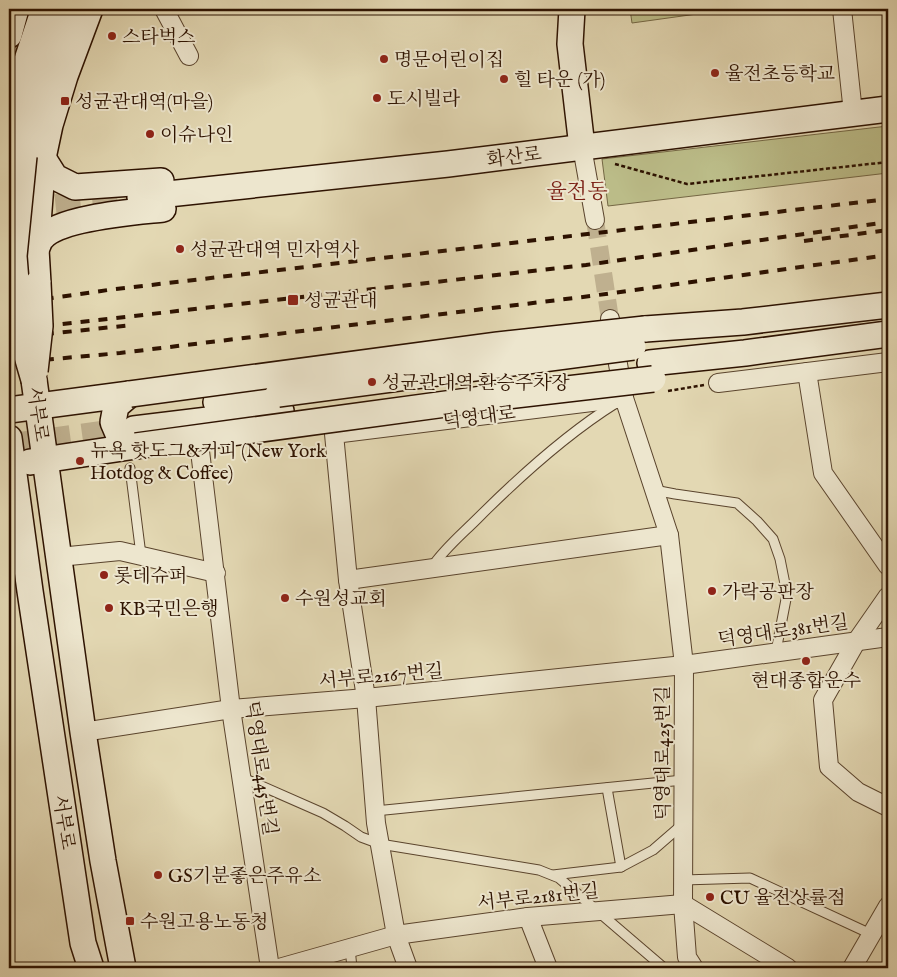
<svg xmlns="http://www.w3.org/2000/svg" width="897" height="977" font-family="'IM FELL English','Noto Serif KR',serif">
	<style>
		.green { fill: #bbbc88; stroke: #746744 }
		.lines { fill: none; stroke-linecap: round; stroke-linejoin: round }
		.street-tunnel { stroke: #bfb08f; stroke-width: 18; stroke-dasharray: 18 9; stroke-linecap: butt }
		.secondary-tunnel { stroke: #bfb08f; stroke-width: 25; stroke-dasharray: 25 12; stroke-linecap: butt }
		.lane-casing { stroke: #5a442d; stroke-width: 11 }
		.street-casing { stroke: #5a442d; stroke-width: 20 }
		.secondary-casing { stroke: #2d1200; stroke-width: 28 }
		.path { stroke: #2d1200; stroke-width: 2.5; stroke-dasharray: 4 2.5; stroke-linecap: butt }
		.lane { stroke: #ede6ce; stroke-width: 9 }
		.street { stroke: #ede6ce; stroke-width: 18 }
		.secondary { stroke: #ede6ce; stroke-width: 25 }
		.rail { stroke: #2d1200; stroke-width: 4; stroke-dasharray: 9 9; stroke-linecap: butt }
		.secondary-bridge-casing { stroke: #2d1200; stroke-width: 28; stroke-linecap: butt }
		.secondary-bridge { stroke: #ede6ce; stroke-width: 25 }
		.poi-dot { fill: #8f2418; stroke: #ede6ce; stroke-width: 2 }
		.labels { text-anchor: middle; stroke-width: 4; stroke-linejoin: round; paint-order: stroke }
		.poi-label { font-size: 19px; fill: #2d1200; stroke: #ede6ce; text-anchor: start }
		.street-label { font-size: 19px; fill: #2d1200; stroke: #ede6ce }
		.quarter-label { font-size: 21px; fill: #7a1f14; stroke: #ede6ce }
	</style>
	<rect width="100%" height="100%" fill="#e3d8b3"/>
	<filter id="stains"><feTurbulence type="fractalNoise" baseFrequency=".004" numOctaves="4"/><feColorMatrix values="0 0 0 0 .2 0 0 0 0 .09 0 0 0 0 .02 0 0 0 .5 -.17"/></filter>
	<radialGradient id="worn" r=".72"><stop offset=".6" stop-color="#630" stop-opacity="0"/><stop offset="1" stop-color="#630" stop-opacity=".3"/></radialGradient>
	<g class="green">
		<polygon points="630,9 733,9 632,23"/>
		<polygon points="888,126 888,173 608,206 602,159"/>
	</g>
	<g class="lines">
		<polyline class="street-tunnel" points="595,220 610,319"/>
		<g class="secondary-tunnel">
			<polyline points="19,211 140,197"/>
			<polyline points="9,446 134,429"/>
		</g>
		<g class="lane-casing">
			<g id="lane">
				<polyline points="130,468 141,555"/>
				<polyline points="654,490 675,494 737,503 757,521 773,539 780,559 787,594 777,646 773,653"/>
				<path d="M432,567C444,549 461,535 477,519C519,477 565,435 616,403"/>
				<polyline points="241,777 323,813 345,826 361,837 380,844 539,870 559,878 664,968"/>
				<polyline points="607,788 621,867"/>
				<polyline points="375,811 683,780"/>
				<polyline points="553,875 621,867 653,850 683,824"/>
				<polyline points="683,880 750,878 873,935"/>
				<polyline points="350,948 352,968"/>
			</g>
		</g>
		<g class="street-casing">
			<g id="street">
				<polyline points="164,9 189,56"/>
				<polyline points="842,9 853,113"/>
				<polyline points="582,147 595,220"/>
				<polyline points="610,319 624,398 669,535 684,665 683,904 687,957 694,968"/>
				<polyline points="807,372 823,473 888,566"/>
				<polyline points="718,383 888,362"/>
				<polyline points="200,451 231,709 270,968"/>
				<polyline points="59,557 120,551 216,573"/>
				<polyline points="348,580 669,535"/>
				<polyline points="888,596 856,642 823,700 829,767 858,792 888,807"/>
				<polyline points="83,732 231,709 366,698 684,665 888,637"/>
				<polyline points="528,917 548,968"/>
				<polyline points="279,968 396,935 528,917 683,904 788,968"/>
				<polyline points="408,968 396,935 376,823 366,698 348,580 334,434 624,398"/>
				<polyline points="852,968 888,906"/>
			</g>
		</g>
		<g class="secondary-casing">
			<g id="secondary">
				<polyline points="572,9 570,44 582,147"/>
				<polyline points="9,35 16,9"/>
				<polyline points="9,137 17,90 44,9"/>
				<polyline points="24,156 37,95 65,9"/>
				<polyline points="43,158 55,177 75,187 161,181"/>
				<polyline points="140,197 448,164 888,109"/>
				<path d="M36,249C38,246 39,241 42,238C60,217 135,212 163,209"/>
				<polyline points="38,283 36,249 43,158 50,125 65,76 90,9"/>
				<polyline points="645,329 743,322 888,305"/>
				<polyline points="650,363 745,353 888,334"/>
				<polyline points="34,380 83,732 103,861 123,968"/>
				<polyline points="130,394 116,406 113,422 119,436 136,446"/>
				<polyline points="216,402 278,394"/>
				<polyline points="9,410 130,394"/>
				<polyline points="134,429 281,411"/>
				<polyline points="9,438 30,591 83,943 91,968"/>
				<polyline points="30,462 136,446"/>
			</g>
		</g>
		<g class="path">
			<polyline points="615,164 687,184 888,162"/>
			<polyline points="668,391 704,385"/>
		</g>
		<use href="#lane" class="lane"/>
		<use href="#street" class="street"/>
		<use href="#secondary" class="secondary"/>
		<g class="rail">
			<polyline points="804,241 888,230"/>
			<polyline points="9,304 108,290 888,199"/>
			<polyline points="9,330 586,265 888,222"/>
			<polyline points="9,338 132,325"/>
			<polyline points="9,363 120,353 591,296 888,255"/>
		</g>
		<g class="secondary-bridge-casing">
			<g id="secondary-bridge">
				<polyline points="24,156 14,256 20,332 34,380"/>
				<polyline points="35,371 40,326 38,283"/>
				<polyline points="130,394 498,345 645,329"/>
				<polyline points="278,394 633,347"/>
				<polyline points="136,446 490,398 653,379"/>
			</g>
		</g>
		<use href="#secondary-bridge" class="secondary-bridge"/>
	</g>
	<g class="poi-dot">
		<circle cx="112" cy="36" r="5"/>
		<circle cx="384" cy="59" r="5"/>
		<circle cx="715" cy="73" r="5"/>
		<circle cx="504" cy="79" r="5"/>
		<circle cx="377" cy="98" r="5"/>
		<rect x="60" y="96" width="10" height="10" rx="2.5"/>
		<circle cx="150" cy="134" r="5"/>
		<circle cx="180" cy="249" r="5"/>
		<rect x="287" y="294" width="12" height="12" rx="2.5"/>
		<circle cx="372" cy="382" r="5"/>
		<circle cx="80" cy="461" r="5"/>
		<circle cx="104" cy="575" r="5"/>
		<circle cx="712" cy="591" r="5"/>
		<circle cx="285" cy="598" r="5"/>
		<circle cx="109" cy="608" r="5"/>
		<circle cx="806" cy="661" r="5"/>
		<circle cx="158" cy="875" r="5"/>
		<circle cx="710" cy="897" r="5"/>
		<rect x="125" y="916" width="10" height="10" rx="2.5"/>
	</g>
	<g class="labels">
		<g class="poi-label">
			<text x="122" y="43">스타벅스</text>
			<text x="394" y="66">명문어린이집</text>
			<text x="725" y="80">율전초등학교</text>
			<text x="514" y="86">힐 타운 (가)</text>
			<text x="387" y="105">도시빌라</text>
			<text x="75" y="108">성균관대역(마을)</text>
			<text x="160" y="141">이슈나인</text>
			<text x="190" y="256">성균관대역 민자역사</text>
			<text x="304" y="307">성균관대</text>
			<text x="382" y="389">성균관대역 환승주차장</text>
			<text x="90" y="457">뉴욕 핫도그&amp;커피 (New York<tspan x="90" dy="22">Hotdog &amp; Coffee)</tspan></text>
			<text x="114" y="582">롯데슈퍼</text>
			<text x="722" y="598">가락공판장</text>
			<text x="295" y="605">수원성교회</text>
			<text x="119" y="615">KB국민은행</text>
			<text x="806" y="687" text-anchor="middle">현대종합운수</text>
			<text x="168" y="882">GS기분좋은주유소</text>
			<text x="720" y="904">CU 율전상률점</text>
			<text x="140" y="928">수원고용노동청</text>
		</g>
		<g class="street-label">
			<text transform="translate(514 156) rotate(-7)" y="7">화산로</text>
			<text transform="translate(39 414) rotate(82)" y="7">서부로</text>
			<text transform="translate(479 416) rotate(-7)" y="7">덕영대로</text>
			<text transform="translate(783 630) rotate(-8)" y="7">덕영대로381번길</text>
			<text transform="translate(381 675) rotate(-5)" y="7">서부로2167번길</text>
			<text transform="translate(662 753) rotate(-90)" y="7">덕영대로425번길</text>
			<text transform="translate(262 768) rotate(82)" y="7">덕영대로445번길</text>
			<text transform="translate(65 822) rotate(81)" y="7">서부로</text>
			<text transform="translate(538 896) rotate(-6)" y="7">서부로2181번길</text>
		</g>
		<g class="quarter-label">
			<text x="577" y="198">율전동</text>
		</g>
	</g>
	<rect width="897" height="977" fill="none" stroke="#e3d8b3" stroke-width="30"/>
	<rect x="10" y="10" width="877" height="957" fill="none" stroke="#2d1200" stroke-width="2.5"/>
	<rect x="15" y="15" width="867" height="947" fill="none" stroke="#2d1200"/>
	<rect width="100%" height="100%" filter="url(#stains)"/>
	<rect width="100%" height="100%" fill="url(#worn)"/>
</svg>
